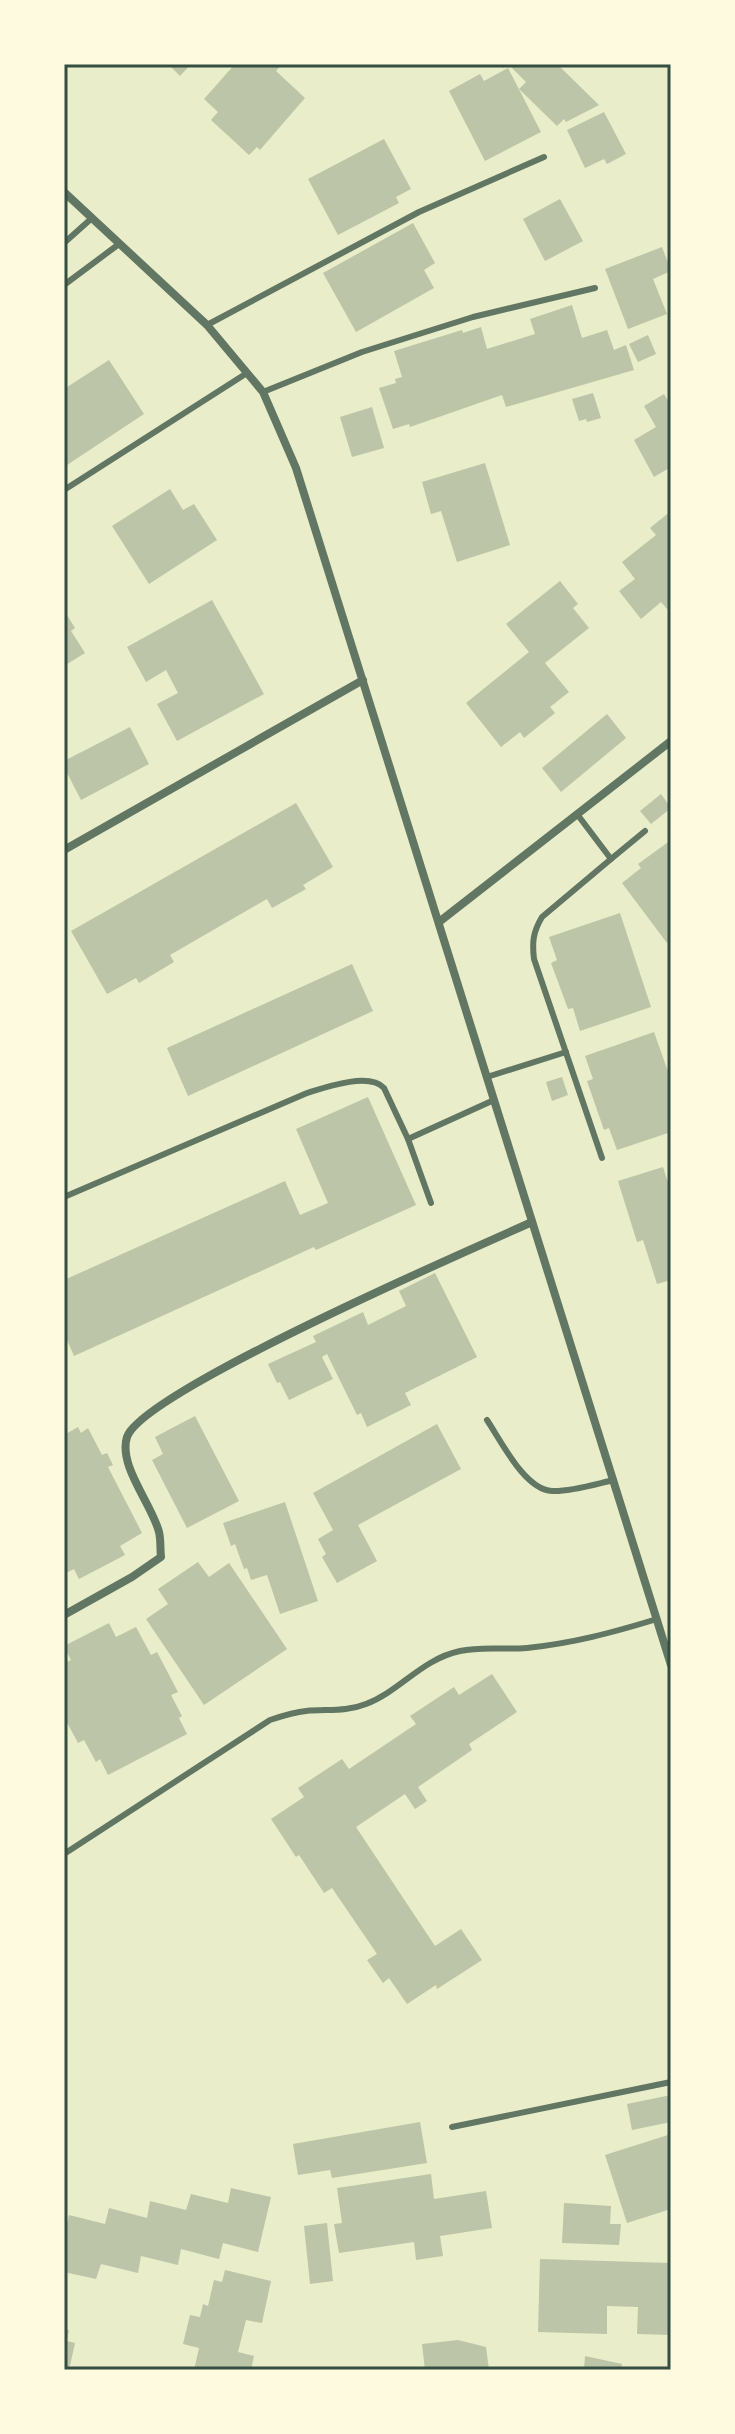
<svg xmlns="http://www.w3.org/2000/svg" width="735" height="2434" font-family="'Alegreya Sans',sans-serif">
	<style>
		.building { fill: #bcc5a7 }
		.lines { fill: none; stroke-linecap: round; stroke-linejoin: round }
		.service { stroke: #617663; stroke-width: 6 }
		.minor { stroke: #617663; stroke-width: 8 }
		.neatline { fill: none; stroke: #344e41; stroke-width: 3 }
	</style>
	<rect width="100%" height="100%" fill="#e9edc9"/>
	<g class="building">
		<polygon points="168,64 191,64 180,76"/>
		<polygon points="235,64 282,64 276,71 305,98 260,150 257,147 249,155 211,120 218,112 204,99"/>
		<polygon points="499,64 557,64 599,105 566,122 564,119 557,126 519,89 526,82 508,64 503,68"/>
		<polygon points="508,68 541,132 485,161 449,91 480,74 484,81"/>
		<polygon points="604,112 626,154 607,164 604,159 585,168 567,130"/>
		<polygon points="384,139 411,189 396,197 399,203 338,235 308,179"/>
		<polygon points="560,199 583,241 545,261 523,219"/>
		<polygon points="413,223 435,263 424,270 434,288 356,332 323,273"/>
		<polygon points="662,247 671,271 653,279 667,314 628,329 605,269"/>
		<polygon points="572,305 582,338 607,330 614,350 626,345 634,370 506,407 502,395 410,427 409,424 393,429 379,388 396,383 395,379 402,377 394,351 462,330 463,333 481,327 487,349 535,334 530,319"/>
		<polygon points="648,335 656,354 638,362 629,344"/>
		<polygon points="109,360 144,414 64,467 64,389"/>
		<polygon points="593,393 601,418 587,422 586,419 579,421 572,399"/>
		<polygon points="664,394 671,406 671,467 654,477 634,440 656,427 644,406"/>
		<polygon points="372,407 384,448 352,457 340,417"/>
		<polygon points="485,463 510,545 457,562 441,511 431,514 422,482"/>
		<polygon points="170,489 183,510 194,504 217,540 149,584 112,526"/>
		<polygon points="671,511 671,608 668,610 661,602 641,619 619,591 635,579 622,562 656,535 650,528"/>
		<polygon points="560,581 578,604 573,608 589,628 545,663 569,692 550,707 555,713 524,738 520,732 501,747 466,703 529,652 506,624"/>
		<polygon points="212,600 264,694 177,741 157,704 178,693 166,670 146,682 127,647"/>
		<polygon points="67,615 75,628 71,631 85,653 64,666 64,617"/>
		<polygon points="607,714 626,738 561,792 542,768"/>
		<polygon points="130,727 149,764 81,800 64,767 64,761"/>
		<polygon points="661,794 671,808 651,824 640,811"/>
		<polygon points="296,803 333,867 303,885 306,889 272,908 267,899 170,955 174,962 139,983 136,978 107,994 71,931"/>
		<polygon points="671,840 671,940 667,943 622,883 641,868 638,864"/>
		<polygon points="620,913 651,1007 580,1031 573,1008 568,1009 551,963 557,960 549,937"/>
		<polygon points="352,964 373,1011 188,1096 167,1048"/>
		<polygon points="654,1032 671,1080 671,1132 617,1150 609,1128 604,1130 587,1081 593,1079 585,1056"/>
		<polygon points="562,1077 568,1095 552,1101 546,1082"/>
		<polygon points="368,1097 416,1205 316,1250 314,1247 74,1356 64,1333 64,1280 285,1181 300,1215 328,1203 296,1129"/>
		<polygon points="663,1167 669,1186 671,1185 671,1280 657,1284 643,1240 637,1242 618,1181"/>
		<polygon points="435,1273 477,1357 405,1393 411,1405 367,1427 361,1413 357,1415 327,1354 322,1357 333,1379 289,1400 280,1382 277,1383 268,1364 316,1342 313,1336 363,1312 368,1325 406,1306 399,1291"/>
		<polygon points="195,1416 239,1501 187,1528 152,1460 163,1454 155,1437"/>
		<polygon points="437,1424 461,1469 358,1525 377,1561 337,1583 322,1557 326,1554 318,1539 333,1530 313,1493"/>
		<polygon points="78,1427 81,1433 88,1428 102,1455 107,1453 113,1465 108,1467 142,1533 120,1546 125,1555 79,1579 74,1569 64,1574 64,1435"/>
		<polygon points="285,1502 318,1601 280,1614 267,1575 251,1580 247,1568 244,1569 235,1544 231,1546 223,1523"/>
		<polygon points="198,1562 209,1577 229,1563 287,1649 204,1705 146,1619 168,1604 158,1589"/>
		<polygon points="109,1623 116,1637 136,1627 151,1655 157,1652 178,1692 171,1695 182,1716 179,1718 187,1734 108,1775 100,1759 96,1762 84,1740 78,1743 64,1717 64,1663 71,1660 64,1646"/>
		<polygon points="492,1674 517,1712 469,1744 472,1750 418,1787 427,1801 415,1809 405,1794 356,1827 435,1946 461,1929 482,1960 437,1989 436,1985 407,2004 389,1978 383,1983 367,1960 377,1954 332,1888 324,1893 299,1855 296,1857 271,1819 304,1797 298,1788 342,1759 349,1769 416,1724 410,1716 454,1687 459,1695"/>
		<polygon points="671,2095 671,2122 632,2130 627,2104"/>
		<polygon points="420,2122 427,2163 332,2178 330,2170 298,2175 293,2144"/>
		<polygon points="671,2134 671,2209 627,2223 605,2155"/>
		<polygon points="431,2174 434,2199 486,2191 492,2228 440,2236 443,2256 416,2260 414,2242 339,2253 334,2224 342,2223 337,2188"/>
		<polygon points="231,2188 271,2197 258,2252 223,2243 219,2259 181,2249 178,2265 141,2256 138,2273 101,2264 96,2279 64,2272 64,2236 69,2215 105,2224 109,2208 147,2218 150,2201 186,2210 191,2194 228,2203"/>
		<polygon points="564,2203 611,2206 610,2224 621,2224 619,2245 562,2243"/>
		<polygon points="327,2223 333,2281 310,2284 304,2226"/>
		<polygon points="540,2259 671,2263 671,2335 637,2334 638,2307 607,2306 607,2334 538,2332"/>
		<polygon points="225,2270 271,2281 262,2323 246,2320 238,2352 254,2356 251,2370 194,2370 199,2348 183,2344 190,2315 200,2317 203,2304 208,2306 214,2280 222,2282"/>
		<polygon points="64,2329 69,2330 67,2341 75,2343 69,2370 64,2370"/>
		<polygon points="458,2340 486,2347 489,2370 425,2370 422,2344"/>
		<polygon points="585,2356 622,2364 621,2370 584,2370"/>
	</g>
	<g class="lines">
		<g class="service">
			<polyline points="64,243 92,218"/>
			<polyline points="64,285 119,244"/>
			<polyline points="207,325 419,212 544,157"/>
			<polyline points="263,392 362,352 473,317 595,288"/>
			<polyline points="64,490 247,373"/>
			<path d="M577,814L611,859L542,917C533,932 532,942 534,959L602,1158"/>
			<polyline points="611,859 645,831"/>
			<polyline points="487,1077 566,1052"/>
			<polyline points="408,1139 494,1100"/>
			<path d="M64,1197L307,1093C326,1087 369,1072 384,1088L408,1139L431,1203"/>
			<path d="M487,1420C501,1441 525,1490 552,1491C570,1492 596,1484 614,1480"/>
			<path d="M64,1854L270,1720C282,1716 294,1712 306,1711C327,1709 346,1712 366,1704C400,1691 422,1659 460,1651C482,1646 504,1650 527,1648C574,1643 611,1633 657,1619"/>
			<polyline points="452,2127 671,2082"/>
		</g>
		<g class="minor">
			<polyline points="64,192 207,325 263,392 296,468 671,1665"/>
			<polyline points="64,850 363,680"/>
			<polyline points="439,922 671,741"/>
			<path d="M64,1615L132,1577L161,1557C160,1549 161,1540 159,1532C152,1504 118,1466 127,1437C143,1391 472,1249 532,1222"/>
		</g>
	</g>
	<rect width="735" height="2434" fill="none" stroke="#fefae0" stroke-width="132"/>
	<rect x="66" y="66" width="603" height="2302" class="neatline"/>
</svg>
